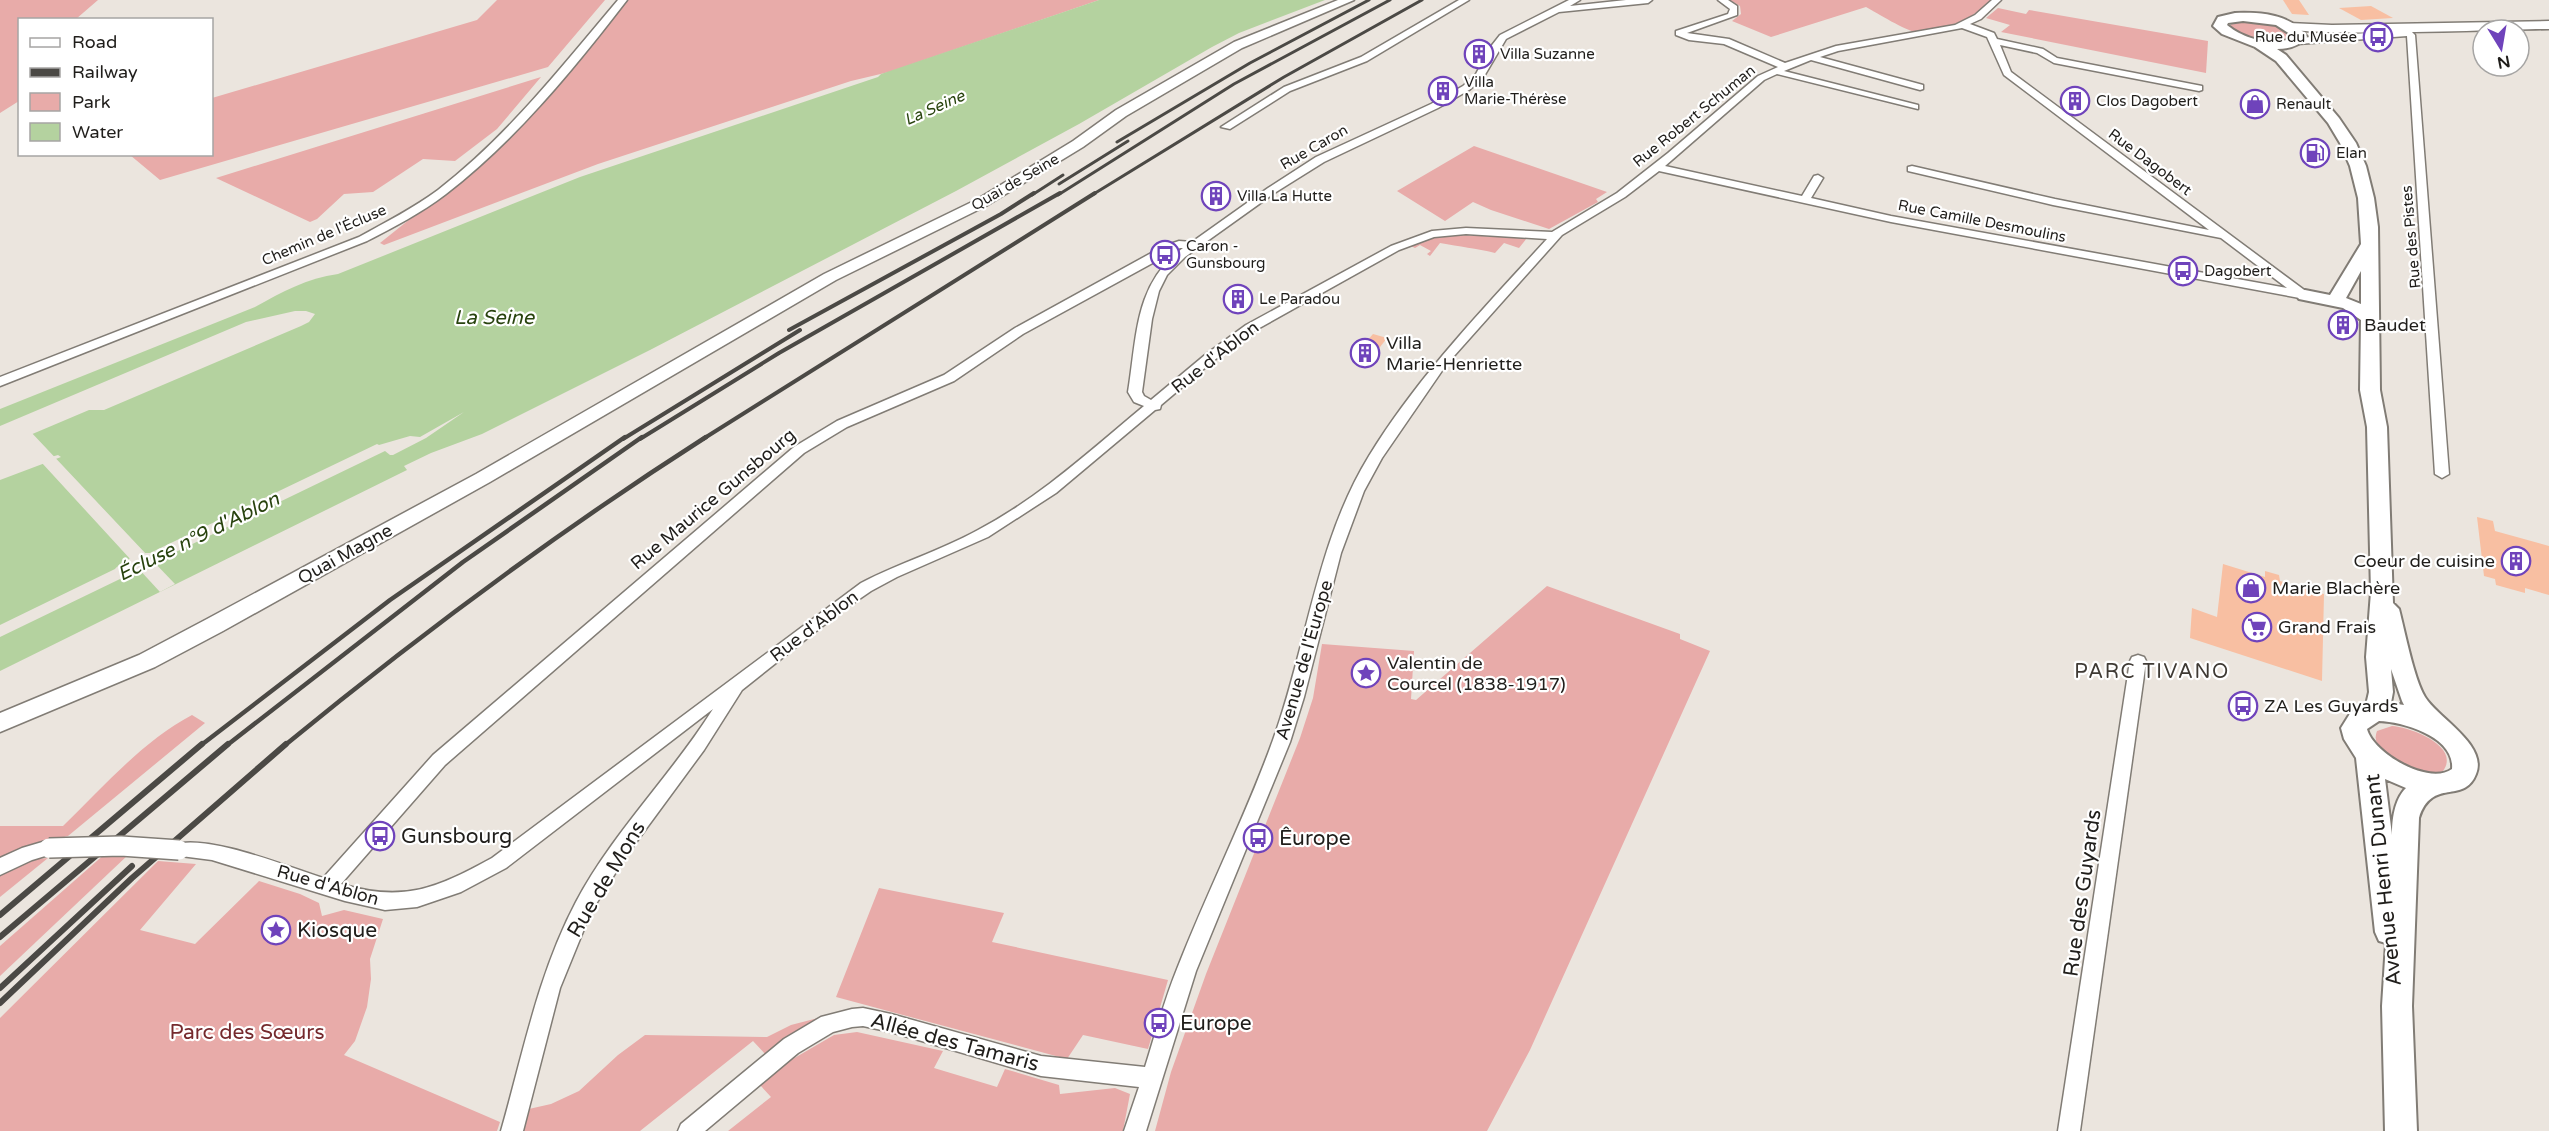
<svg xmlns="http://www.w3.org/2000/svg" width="2549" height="1131" font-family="'Varela Round',sans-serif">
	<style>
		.green { fill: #e8aba9 }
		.water { fill: #b4d29f }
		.pier { fill: #ebe5de }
		.building { fill: #f8bfa2 }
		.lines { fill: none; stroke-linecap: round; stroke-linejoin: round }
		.minor-casing { stroke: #817c75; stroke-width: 3 }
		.secondary-casing { stroke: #817c75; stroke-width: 3 }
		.primary-casing { stroke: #817c75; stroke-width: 4 }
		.minor { fill: #fff; fill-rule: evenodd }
		.secondary { fill: #fff; fill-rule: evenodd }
		.primary { fill: #fff; fill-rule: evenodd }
		.rail-far3 { stroke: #4b4945; stroke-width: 3 }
		.rail-far2 { stroke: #4b4945; stroke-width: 4 }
		.rail-far1 { stroke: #4b4945; stroke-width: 4.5 }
		.rail { stroke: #4b4945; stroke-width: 6 }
		.minor-bridge-casing { stroke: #817c75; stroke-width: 22; stroke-linecap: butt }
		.minor-bridge { stroke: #fff; stroke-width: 19 }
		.labels { text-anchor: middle; stroke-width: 4.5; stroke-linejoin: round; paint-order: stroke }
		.far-poi-label { font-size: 15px; fill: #201e1b; stroke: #fff; text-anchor: start }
		.far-street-label { font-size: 15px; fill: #201e1b; stroke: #fff }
		.far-water-label { font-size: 16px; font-style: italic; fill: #28430e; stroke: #fff }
		.poi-label { font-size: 18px; fill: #201e1b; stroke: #fff; text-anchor: start }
		.street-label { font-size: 18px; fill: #201e1b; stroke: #fff }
		.water-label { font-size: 20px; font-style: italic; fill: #28430e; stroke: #fff }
		.neighbourhood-label { font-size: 20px; letter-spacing: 1.5px; fill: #3f3a34; stroke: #fff }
		.near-poi-label { font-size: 21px; fill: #201e1b; stroke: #fff; text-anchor: start }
		.near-street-label { font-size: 21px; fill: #201e1b; stroke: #fff }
		.near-park-label { font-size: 21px; fill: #75292d; stroke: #fff }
	</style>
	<rect width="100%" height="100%" fill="#ebe5de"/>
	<g class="green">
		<polygon points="0,0 98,0 76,19 20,20 19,101 0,113"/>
		<polygon points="497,0 605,0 548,67 160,180 130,155 212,154 212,98 477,20"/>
		<polygon points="627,0 1099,0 889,72 851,81 598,164 384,245 380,243 445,191 537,109"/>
		<path d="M1730,0H1992C1974,18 1943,32 1916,32C1906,31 1877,13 1866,7L1771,37L1732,21L1741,14L1740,6Z"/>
		<polygon points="1998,8 2026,14 2029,10 2208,41 2206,73 2001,32 2010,25 1986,18"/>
		<path d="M2239,20L2274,24L2291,33V37C2273,48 2246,39 2230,28L2232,22Z"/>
		<polygon points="541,77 497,129 455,161 423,159 373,192 344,194 317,219 310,222 216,178"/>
		<polygon points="1474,146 1607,192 1596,199 1598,202 1549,229 1491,210 1473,202 1445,221 1397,191"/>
		<path d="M1459,235L1527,238L1519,248L1504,243L1495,253C1476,248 1460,247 1440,243L1430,256L1427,254L1431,251L1420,245L1415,248L1409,245L1427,239Z"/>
		<polygon points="1547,586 1680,634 1680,639 1710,651 1530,1050 1487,1131 1155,1131 1171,1072 1206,974 1300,738 1313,698 1322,644 1414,651 1411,699 1416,700"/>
		<path d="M192,715L205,723L68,836L24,847L0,857V826H63C103,787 143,741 192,715Z"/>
		<path d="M2392,726C2410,727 2461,746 2443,771C2437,773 2431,775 2425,774C2407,770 2368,752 2377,731Z"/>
		<polygon points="106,853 128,855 0,976 0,946"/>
		<polygon points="48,858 0,897 0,876 34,859"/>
		<polygon points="158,861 196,864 140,930 195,944 259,881 300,894 319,903 322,916 344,910 383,919 370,959 371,979 367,1007 355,1041 344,1055 500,1122 497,1131 0,1131 0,1018"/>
		<polygon points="879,888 1004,913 992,942 1168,980 1148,1049 1083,1035 1067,1059 836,997"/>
		<polygon points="818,1018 767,1056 753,1041 640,1131 515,1131 520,1111 551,1104 579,1091 618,1055 645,1035 767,1037 791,1025"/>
		<polygon points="857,1032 943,1051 934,1068 997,1087 1005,1069 1059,1085 1060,1094 1115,1088 1130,1094 1123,1131 728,1131 771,1097 760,1085 791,1060 834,1035"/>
	</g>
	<path class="water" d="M1099,0H1325L1239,33L1212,47L1079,124L956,191L650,350L482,434L431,453L404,466L407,470L0,671V637L385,451L390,455H393L426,438L464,412L420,437L410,436L379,445L377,444L150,553C139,552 121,562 115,569L0,625V480L61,457L58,455L51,457L30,435L89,410H104L301,326L309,322L315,314L306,311H295L246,322L0,426V409L255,307C282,292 307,278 338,274L580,177L878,77L881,74Z"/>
	<g class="pier">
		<polygon points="30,431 147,555 132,561 42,463 50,460 27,437"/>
		<polygon points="152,560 175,584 160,592 137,567"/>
	</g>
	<g class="building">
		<polygon points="2283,0 2299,0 2309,15 2292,14"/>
		<polygon points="2371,6 2393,18 2361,20 2339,8"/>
		<polygon points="1373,334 1387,338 1370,360 1354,356"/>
		<polygon points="2477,517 2493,521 2495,531 2549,546 2549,595 2525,588 2525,593 2496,585 2495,579 2484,576"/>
		<polygon points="2223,564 2265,577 2265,571 2279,575 2280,581 2324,594 2322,681 2190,638 2192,608 2217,617"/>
	</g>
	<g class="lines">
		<g class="minor-casing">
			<g id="minor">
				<path d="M618,0H627C574,69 515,141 446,194C421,213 394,227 367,241L0,386V377L359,237C386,222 414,208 438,190C508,136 562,66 618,0Z"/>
				<polygon points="1459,0 1469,0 1367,61 1290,91 1230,129 1221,127 1284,87 1361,57"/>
				<path d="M1569,0H1580L1570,6L1626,0H1652L1648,3L1559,12L1506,39L1483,78L1469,90L1438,108L1324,162L1276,192L1185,257L1167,275L1159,291L1152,319L1142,392L1144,396L1151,400L1205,355L1246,325L1391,246L1432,231L1466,228L1552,232L1617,193L1668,153L1758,76L1778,67L1724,44L1689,40L1676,35V31L1728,14L1730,9L1718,0H1728L1737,6V15L1687,33L1729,39L1785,63L1836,46L1955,25L1975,15L1992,0H2001L1981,19L1970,24L1994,33L1997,39L2043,49L2057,58L2202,86V90L2199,91L2054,63L2037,53L2000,45L2011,72L2311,295L2305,299L1891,222L1659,171L1625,197L1562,235L1446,365L1382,458L1364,491L1341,553L1304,697L1290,742L1196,971L1146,1131H1124L1139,1087L1041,1076L891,1032L863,1026L852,1027L833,1032L798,1053L705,1131H678L681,1124L784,1039L821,1017L852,1009L863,1008L891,1014L1041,1056L1145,1067C1155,1035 1164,1001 1177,969C1207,892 1245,818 1273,740C1307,647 1316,542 1369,456C1418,376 1484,308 1547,239L1466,234L1434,237L1399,250L1254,331L1213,361L1161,405L1160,409L1155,410L1056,493L988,537L897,577L871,591L839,613L742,690L704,750L626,856L591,912L560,988L523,1131H501C523,1054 538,974 576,902C613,832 671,776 713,709L506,868L461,892L417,907L385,910L345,901L212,860L173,855L170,850L173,845C206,833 288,867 323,878L433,755L794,447L837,421L944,375L1015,328L1164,246L1179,241L1192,242L1268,188L1316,157L1431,104L1463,86L1476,74L1489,49L1500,35ZM1962,28L1987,37L2004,75L2209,230L2055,199L1912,166L1908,167V171L2053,205L2221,238L2287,288L1891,216L1811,198L1823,178L1818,175L1814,176L1802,196L1665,166L1764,80L1777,74L1918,109V105L1784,71L1811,60L1920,90L1923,89V85L1820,57L1838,51ZM1180,248H1183C1134,283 1137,338 1128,392L1134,402L1144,406C1091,450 1039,498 978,530C940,551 899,563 861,583L492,858C437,888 404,903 341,884L445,765L804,453L847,427L954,381L1023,334Z"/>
				<polygon points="2410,30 2415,35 2449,474 2442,478 2435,474 2407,36 2298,44 2293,41 2298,38"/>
				<polygon points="2138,655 2144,657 2146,661 2080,1131 2058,1131 2130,661 2132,657"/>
				<polygon points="49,840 55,843 58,848 55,853 32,860 0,875 0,858 22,848"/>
			</g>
		</g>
		<g class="secondary-casing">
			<g id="secondary">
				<polygon points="1338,0 1354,0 1242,48 1126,116 1083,147 986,206 836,280 490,482 223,631 155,667 0,732 0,713 139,655 207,619 476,474 824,274 976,200 1073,141 1116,110 1234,42"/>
				<path d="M2549,21V29C2516,29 2294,38 2283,27L2289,23L2332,25Z"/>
			</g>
		</g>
		<g class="primary-casing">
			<path id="primary" d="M2235,13C2261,12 2291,14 2307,37C2299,46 2289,49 2277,49L2286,55L2339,118L2356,143L2366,166L2374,198L2378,227L2380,390L2387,427L2393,603L2399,609C2405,632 2414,679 2425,697C2438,718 2488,745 2476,774C2464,805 2432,777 2419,818L2412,1006L2417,1131H2385L2382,1006L2386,943L2379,941L2375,932L2356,758L2344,739L2341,728L2351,712L2366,705L2369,692L2366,657L2371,592L2367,427L2360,390L2361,320L2343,308L2299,299L2296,295L2299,291L2305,290L2330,295L2361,244L2358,198L2350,166L2340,143L2328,123L2276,61L2255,47L2222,34L2213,26L2218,17ZM2243,21L2276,25L2293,36C2276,50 2241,37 2227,25L2228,23ZM2361,271V304L2346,298ZM2391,669L2402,701L2404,705L2391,703L2393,692ZM2379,721C2404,722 2455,737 2452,769C2429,786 2373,753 2367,729ZM2385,779L2406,788C2394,800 2392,820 2392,835Z"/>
		</g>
		<use href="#minor" class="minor"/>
		<use href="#secondary" class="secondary"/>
		<use href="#primary" class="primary"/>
		<g class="rail-far3">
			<polyline points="1117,142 1250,63 1369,0"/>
			<polyline points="1059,184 1128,141"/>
			<polyline points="1032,195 1063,175"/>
			<polyline points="1058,195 1234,84 1390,0"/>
			<polyline points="1092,195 1284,77 1422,0"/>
		</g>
		<g class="rail-far2">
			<polyline points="789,330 1001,214 1034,193"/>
			<polyline points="623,439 800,330"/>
			<polyline points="640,439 779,353 1060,193"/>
			<polyline points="703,439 1095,193"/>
		</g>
		<g class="rail-far1">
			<polyline points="200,746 390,600 625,437"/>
			<polyline points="226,746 463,562 642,437"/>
			<path d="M284,746C419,635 559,531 706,437"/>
		</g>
		<g class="rail">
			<polyline points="0,915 202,744"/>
			<polyline points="0,937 228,744"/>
			<polyline points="0,988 132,866"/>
			<polyline points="0,1003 132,878 286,744"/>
		</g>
		<g class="minor-bridge-casing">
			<polyline id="minor-bridge" points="49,848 121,846 179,850"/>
		</g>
		<use href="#minor-bridge" class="minor-bridge"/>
	</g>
	<defs>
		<g id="bus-ring" transform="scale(1.5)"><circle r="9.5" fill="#fff" stroke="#6f43bb" stroke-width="1.5"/><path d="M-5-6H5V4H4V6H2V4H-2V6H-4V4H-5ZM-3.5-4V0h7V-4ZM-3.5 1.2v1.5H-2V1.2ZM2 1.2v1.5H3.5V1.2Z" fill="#6f43bb"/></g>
		<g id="building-ring" transform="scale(1.5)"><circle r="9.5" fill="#fff" stroke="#6f43bb" stroke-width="1.5"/><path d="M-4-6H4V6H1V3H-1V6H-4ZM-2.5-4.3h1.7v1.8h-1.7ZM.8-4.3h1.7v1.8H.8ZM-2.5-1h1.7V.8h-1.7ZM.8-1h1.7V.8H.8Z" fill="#6f43bb"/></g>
		<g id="shop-ring" transform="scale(1.5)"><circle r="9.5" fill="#fff" stroke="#6f43bb" stroke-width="1.5"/><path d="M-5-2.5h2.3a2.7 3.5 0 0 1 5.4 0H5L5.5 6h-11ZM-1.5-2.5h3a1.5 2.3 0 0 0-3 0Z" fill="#6f43bb"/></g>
		<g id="fuel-ring" transform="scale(1.5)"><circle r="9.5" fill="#fff" stroke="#6f43bb" stroke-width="1.5"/><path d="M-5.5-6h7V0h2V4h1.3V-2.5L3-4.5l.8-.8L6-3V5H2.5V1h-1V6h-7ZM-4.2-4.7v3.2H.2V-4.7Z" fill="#6f43bb"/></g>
		<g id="supermarket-ring" transform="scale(1.5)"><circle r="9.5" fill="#fff" stroke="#6f43bb" stroke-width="1.5"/><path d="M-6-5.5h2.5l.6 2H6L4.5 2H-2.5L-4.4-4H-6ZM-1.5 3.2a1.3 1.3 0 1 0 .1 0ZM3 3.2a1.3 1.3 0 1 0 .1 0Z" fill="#6f43bb"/></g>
		<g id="sight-ring" transform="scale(1.5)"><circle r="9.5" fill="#fff" stroke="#6f43bb" stroke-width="1.5"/><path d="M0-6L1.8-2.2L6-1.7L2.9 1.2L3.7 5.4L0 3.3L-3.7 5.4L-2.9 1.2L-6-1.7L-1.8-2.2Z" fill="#6f43bb"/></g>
	</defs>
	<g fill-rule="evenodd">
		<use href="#bus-ring" x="2378" y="37"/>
		<use href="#building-ring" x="1479" y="54"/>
		<use href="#building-ring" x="1443" y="91"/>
		<use href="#building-ring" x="2075" y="101"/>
		<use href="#shop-ring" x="2255" y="104"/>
		<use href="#fuel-ring" x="2315" y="153"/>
		<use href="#building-ring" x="1216" y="196"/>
		<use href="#bus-ring" x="1165" y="255"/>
		<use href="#bus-ring" x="2183" y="271"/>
		<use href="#building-ring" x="1238" y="299"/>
		<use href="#building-ring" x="2343" y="325"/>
		<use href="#building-ring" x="1365" y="353"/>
		<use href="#building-ring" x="2516" y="561"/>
		<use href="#shop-ring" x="2251" y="588"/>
		<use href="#supermarket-ring" x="2257" y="627"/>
		<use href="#sight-ring" x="1366" y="673"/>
		<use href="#bus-ring" x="2243" y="706"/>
		<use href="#bus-ring" x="380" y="836"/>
		<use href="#bus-ring" x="1258" y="838"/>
		<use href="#sight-ring" x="276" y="930"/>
		<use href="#bus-ring" x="1159" y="1023"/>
	</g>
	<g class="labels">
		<g class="far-poi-label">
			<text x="2357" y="42" text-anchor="end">Rue du Musée</text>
			<text x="1500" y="59">Villa Suzanne</text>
			<text x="1464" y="87">Villa<tspan x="1464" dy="17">Marie-Thérèse</tspan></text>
			<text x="2096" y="106">Clos Dagobert</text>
			<text x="2276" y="109">Renault</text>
			<text x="2336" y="158">Elan</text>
			<text x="1237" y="201">Villa La Hutte</text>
			<text x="1186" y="251">Caron -<tspan x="1186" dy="17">Gunsbourg</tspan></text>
			<text x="2204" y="276">Dagobert</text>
			<text x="1259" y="304">Le Paradou</text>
		</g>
		<g class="far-street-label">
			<text transform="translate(1694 116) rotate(-39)" y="5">Rue Robert Schuman</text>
			<text transform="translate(1314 147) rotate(-30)" y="5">Rue Caron</text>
			<text transform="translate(2150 162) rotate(37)" y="5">Rue Dagobert</text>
			<text transform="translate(1015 182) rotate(-30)" y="5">Quai de Seine</text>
			<text transform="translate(1982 221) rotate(11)" y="5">Rue Camille Desmoulins</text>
			<text transform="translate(324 235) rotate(-23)" y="5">Chemin de l'Écluse</text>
			<text transform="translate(2411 237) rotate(-95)" y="5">Rue des Pistes</text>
		</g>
		<g class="far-water-label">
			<text transform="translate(934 107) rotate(-24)" y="6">La Seine</text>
		</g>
		<g class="poi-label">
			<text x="2364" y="331">Baudet</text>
			<text x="1386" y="349">Villa<tspan x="1386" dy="21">Marie-Henriette</tspan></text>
			<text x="2495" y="567" text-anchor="end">Coeur de cuisine</text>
			<text x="2272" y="594">Marie Blachère</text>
			<text x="2278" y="633">Grand Frais</text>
			<text x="1387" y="669">Valentin de<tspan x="1387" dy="21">Courcel (1838-1917)</tspan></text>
			<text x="2264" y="712">ZA Les Guyards</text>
		</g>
		<g class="street-label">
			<text transform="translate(1215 357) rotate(-38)" y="6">Rue d'Ablon</text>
			<text transform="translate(713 499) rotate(-40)" y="6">Rue Maurice Gunsbourg</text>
			<text transform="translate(345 554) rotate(-29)" y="6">Quai Magne</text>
			<text transform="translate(814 626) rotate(-37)" y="6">Rue d'Ablon</text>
			<text transform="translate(1304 660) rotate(-74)" y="6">Avenue de l'Europe</text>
			<text transform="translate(328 885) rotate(16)" y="6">Rue d'Ablon</text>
		</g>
		<g class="water-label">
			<text x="494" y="324">La Seine</text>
			<text transform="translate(198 536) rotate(-26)" y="7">Écluse n°9 d'Ablon</text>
		</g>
		<g class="neighbourhood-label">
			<text x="2152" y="678">PARC TIVANO</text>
		</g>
		<g class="near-poi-label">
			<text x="401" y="843">Gunsbourg</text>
			<text x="1279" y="845">Êurope</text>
			<text x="297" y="937">Kiosque</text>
			<text x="1180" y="1030">Europe</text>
		</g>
		<g class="near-street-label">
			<text transform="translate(606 879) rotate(-59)" y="7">Rue de Mons</text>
			<text transform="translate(2383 880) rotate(-96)" y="7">Avenue Henri Dunant</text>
			<text transform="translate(2082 893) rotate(-82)" y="7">Rue des Guyards</text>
			<text transform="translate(955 1042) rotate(15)" y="7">Allée des Tamaris</text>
		</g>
		<g class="near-park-label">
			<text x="247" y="1039">Parc des Sœurs</text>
		</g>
	</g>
	<rect x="18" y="18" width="195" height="138" fill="#ffffff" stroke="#a6a5a4" stroke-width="1.5"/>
	<rect x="30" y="38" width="30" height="9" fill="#ffffff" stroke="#a6a5a4" stroke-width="1.5"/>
	<text x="72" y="48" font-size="18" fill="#201e1b">Road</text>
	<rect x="30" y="68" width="30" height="9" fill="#4b4945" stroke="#a6a5a4" stroke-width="1.5"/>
	<text x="72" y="78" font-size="18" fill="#201e1b">Railway</text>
	<rect x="30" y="93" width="30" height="18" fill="#e8aba9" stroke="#a6a5a4" stroke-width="1.5"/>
	<text x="72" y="108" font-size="18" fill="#201e1b">Park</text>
	<rect x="30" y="123" width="30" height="18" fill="#b4d29f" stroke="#a6a5a4" stroke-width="1.5"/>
	<text x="72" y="138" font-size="18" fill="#201e1b">Water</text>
	<g transform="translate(2501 48) rotate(169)"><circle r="28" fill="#ffffff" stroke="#a6a5a4" stroke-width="1.5"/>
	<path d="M0-4.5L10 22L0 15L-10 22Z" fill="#6f43bb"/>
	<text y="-9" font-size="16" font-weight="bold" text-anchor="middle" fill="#201e1b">N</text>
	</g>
</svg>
